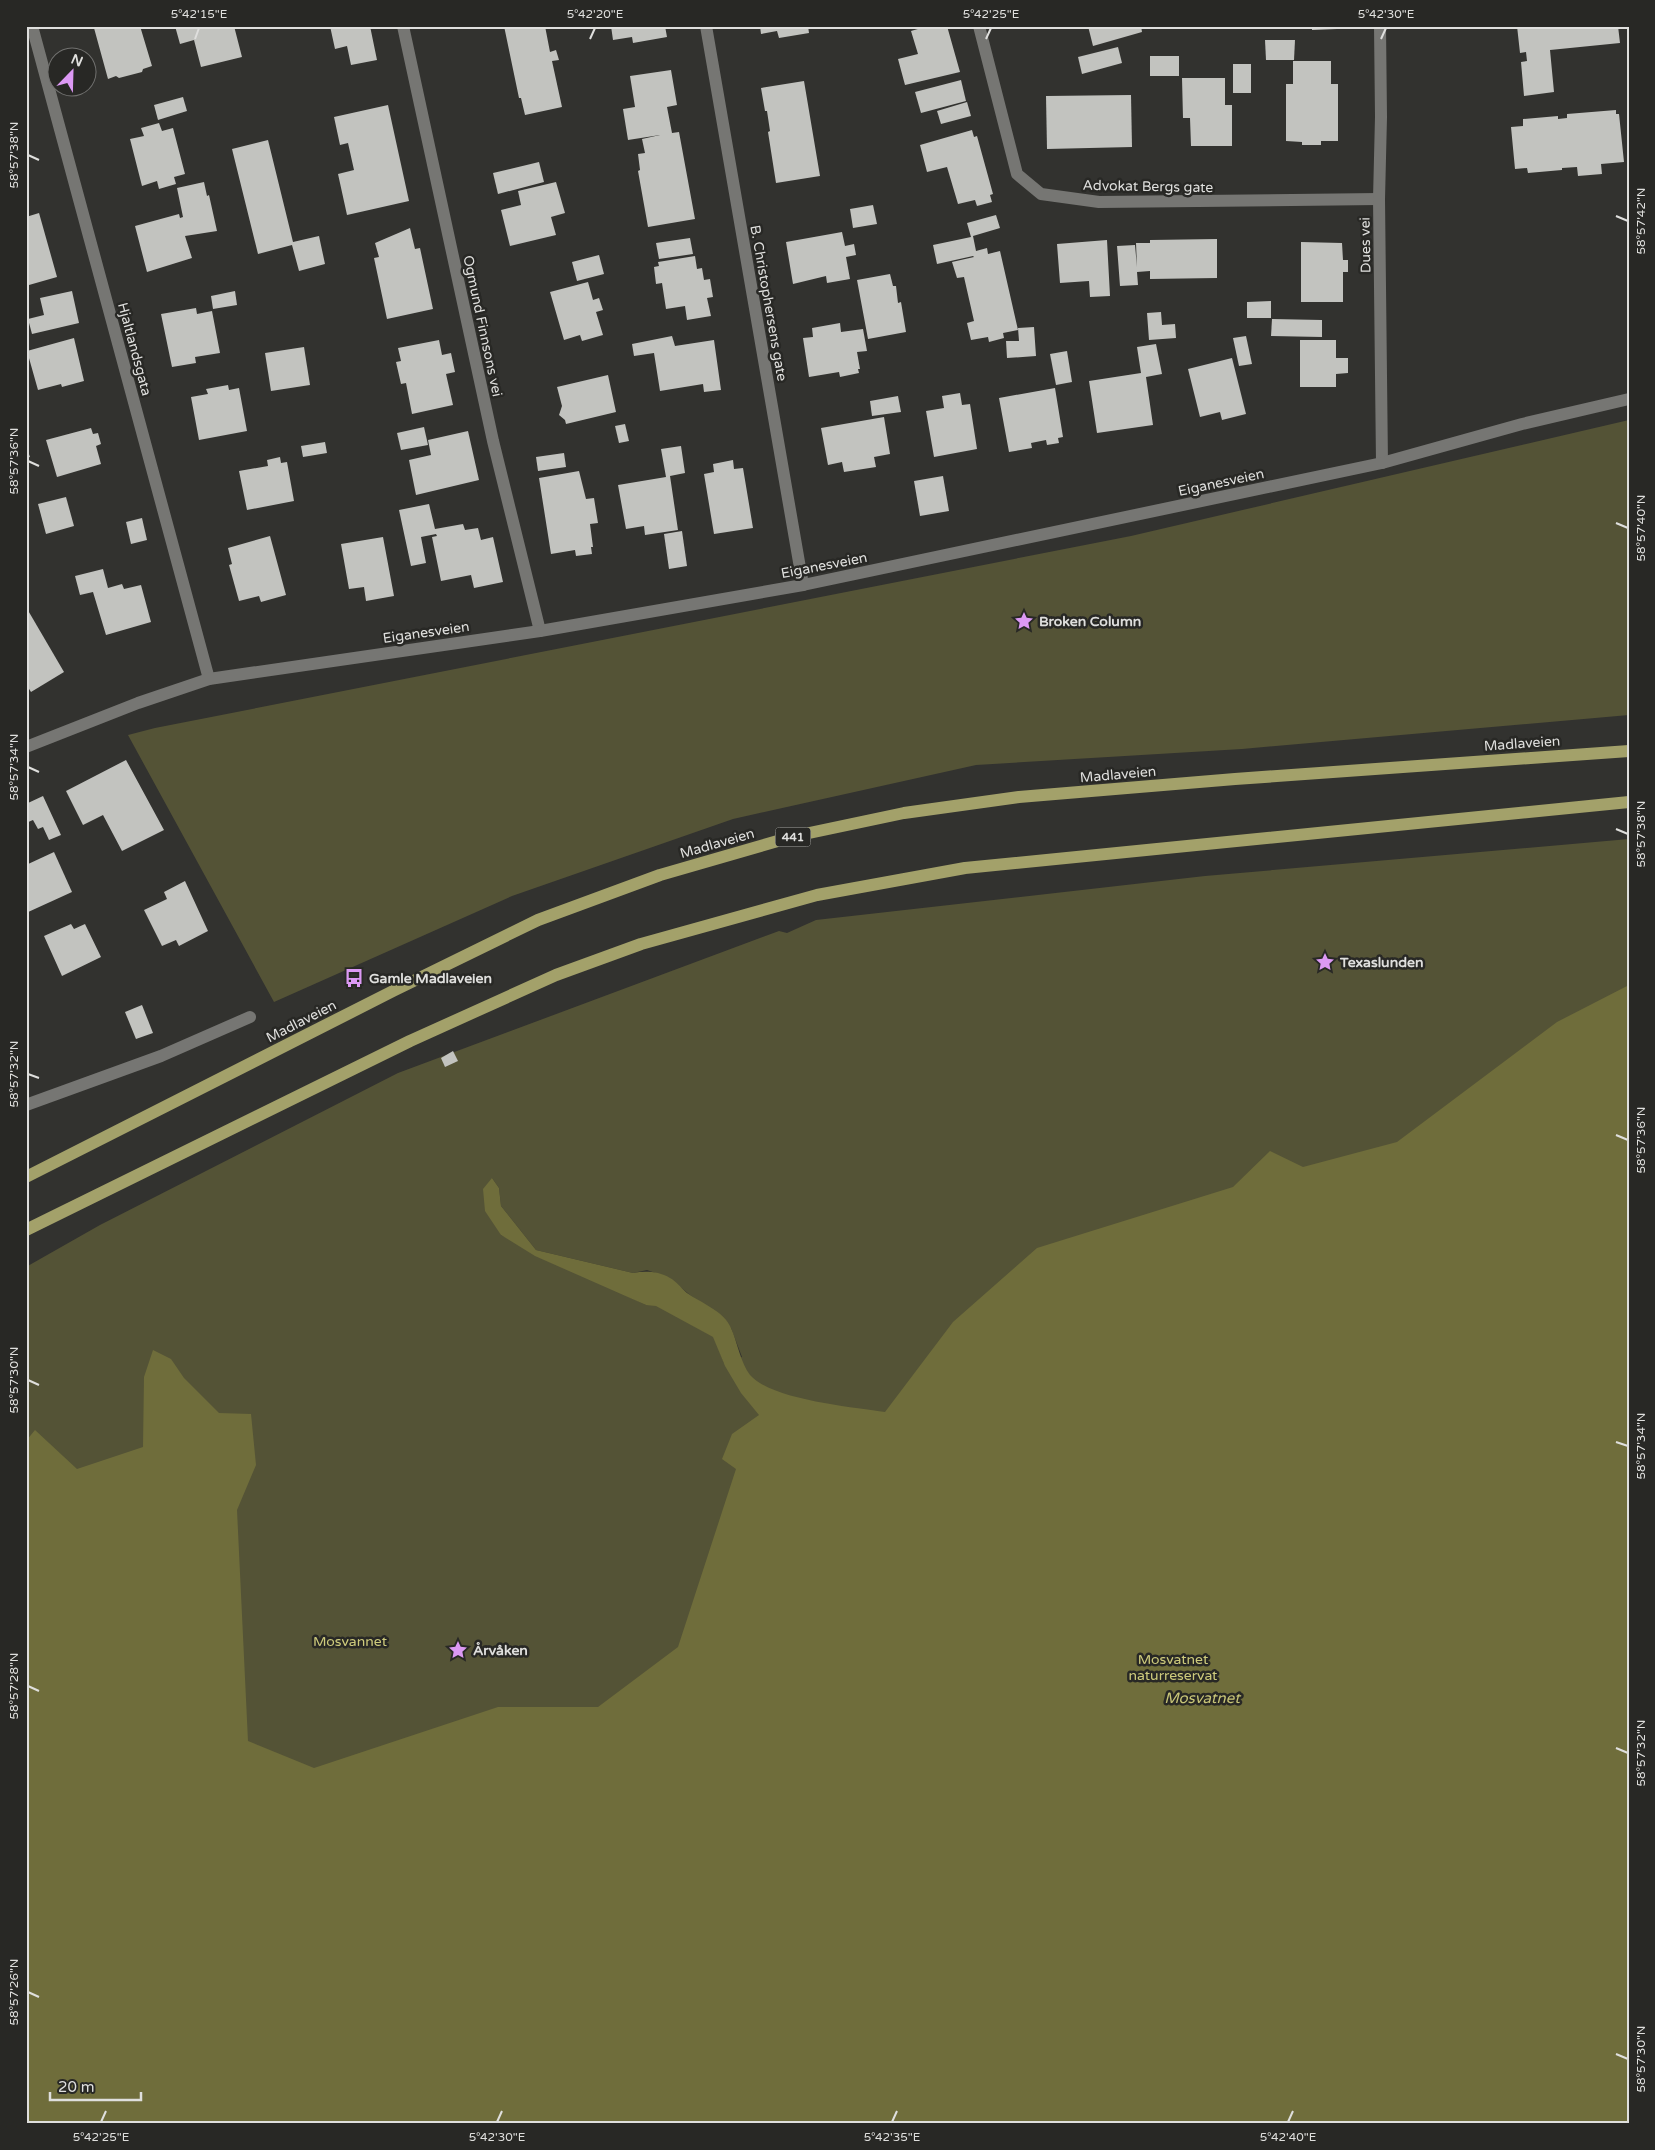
<svg xmlns="http://www.w3.org/2000/svg" width="1655" height="2150" font-family="'Varela Round',sans-serif">
	<style>
		.green { fill: #545336; fill-rule: evenodd }
		.water { fill: #6f6d3b }
		.building { fill: #c2c3bf }
		.lines { fill: none; stroke-linecap: round; stroke-linejoin: round }
		.minor { stroke: #767673; stroke-width: 12 }
		.major { stroke: #a3a16a; stroke-width: 12 }
		.ticks { fill: none; stroke: #dfdfdd; stroke-width: 2 }
		.labels { text-anchor: middle; stroke-width: 5; stroke-linejoin: round; paint-order: stroke }
		.shield { fill: #282825; stroke: #a8a8a6; stroke-width: 1 }
		.shield-label { font-size: 12px; font-weight: bold; fill: #dfdfdd }
		.street-label { font-size: 14px; fill: #dfdfdd; stroke: #282825 }
		.poi-label { font-size: 14px; font-weight: bold; fill: #dfdfdd; stroke: #282825; text-anchor: start }
		.park-label { font-size: 14px; fill: #cecb7c; stroke: #282825 }
		.water-label { font-size: 15px; font-style: italic; fill: #c8c577; stroke: #282825 }
		.neatline { fill: none; stroke: #dfdfdd; stroke-width: 2 }
		.ticks-label { font-size: 12px; text-anchor: middle; fill: #dfdfdd }
	</style>
	<rect width="100%" height="100%" fill="#32322f"/>
	<g class="green">
		<polygon points="1629,420 1629,715 1242,749 976,765 733,819 512,896 274,1002 128,735 155,728 1131,536"/>
		<path d="M1629,839V2124H26V1267L100,1225L398,1073L779,931L787,933L816,920L1205,876ZM492,1178L499,1188L501,1206L536,1250L633,1273L647,1270L669,1278L731,1328L742,1357L724,1363L714,1337L656,1305H646L501,1235Z"/>
	</g>
	<path class="water" d="M1629,985V2124H26V1441L35,1430L77,1469L143,1447L144,1377L153,1350L171,1359L184,1378L219,1413L251,1414L256,1465L237,1510L248,1741L314,1768L498,1707H598L678,1647L736,1469L722,1459L732,1434L759,1415L741,1393L725,1366L713,1337L656,1306L646,1305L535,1256L501,1235L485,1211L483,1189L492,1178L499,1188L501,1206L536,1250L633,1273C645,1271 658,1271 670,1278C676,1281 681,1288 687,1293C701,1303 724,1311 731,1328C737,1341 741,1364 750,1375C772,1400 852,1407 885,1412L953,1322L1037,1248L1233,1187L1270,1151L1303,1167L1397,1142L1557,1022Z"/>
	<g class="building">
		<polygon points="100,26 140,26 152,66 143,69 142,72 119,78 116,76 108,79 94,28"/>
		<polygon points="175,26 234,26 242,57 201,67 194,40 180,44"/>
		<polygon points="330,26 370,26 377,60 351,65 347,46 335,49"/>
		<polygon points="504,26 545,26 550,52 556,50 559,60 552,61 562,107 525,115 521,98 519,98"/>
		<polygon points="611,26 665,26 667,37 633,43 632,37 613,40"/>
		<polygon points="760,26 808,26 809,33 779,38 777,31 761,34"/>
		<polygon points="928,26 947,26 960,72 905,85 898,59 918,54 911,31"/>
		<polygon points="1088,26 1141,26 1142,32 1093,46"/>
		<polygon points="1312,26 1337,26 1337,29 1312,30"/>
		<polygon points="1517,26 1618,26 1620,43 1550,50 1554,92 1524,96 1521,62 1527,61 1526,52 1520,53"/>
		<polygon points="1265,40 1295,40 1294,60 1266,60"/>
		<polygon points="1118,47 1122,63 1082,74 1078,57"/>
		<rect x="1150" y="56" width="29" height="20"/>
		<polygon points="1293,61 1331,61 1331,84 1338,84 1338,141 1321,141 1321,145 1302,145 1302,142 1286,141 1286,84 1293,84"/>
		<rect x="1233" y="64" width="18" height="29"/>
		<polygon points="671,70 677,105 667,107 672,133 679,132 695,219 648,227 638,171 640,170 638,154 645,153 642,139 660,135 628,140 623,109 635,107 630,76"/>
		<polygon points="1182,78 1225,78 1225,105 1232,105 1232,146 1191,146 1190,118 1183,118"/>
		<polygon points="961,80 966,101 921,113 915,92"/>
		<polygon points="804,81 820,176 776,183 768,132 770,131 767,111 765,111 761,88"/>
		<polygon points="1131,95 1132,147 1047,149 1046,96"/>
		<polygon points="183,97 187,111 158,120 154,105"/>
		<polygon points="967,102 971,116 941,124 937,111"/>
		<polygon points="388,105 409,201 347,215 338,174 354,170 348,143 340,145 334,117"/>
		<polygon points="1616,110 1616,114 1619,114 1624,162 1601,164 1602,174 1578,176 1577,167 1562,168 1562,170 1528,173 1527,168 1515,169 1511,127 1523,126 1523,119 1558,116 1558,119 1567,118 1567,114"/>
		<polygon points="159,123 162,131 173,128 185,174 174,177 176,184 159,189 157,181 142,186 130,139 144,136 141,128"/>
		<polygon points="972,130 974,137 977,136 993,194 990,195 992,202 977,206 975,200 958,204 947,167 927,172 920,145"/>
		<polygon points="268,140 293,242 319,236 325,264 299,271 292,245 258,254 232,149"/>
		<polygon points="539,162 544,182 498,194 493,173"/>
		<polygon points="204,182 207,196 209,195 217,231 185,236 192,258 147,272 135,226 179,214 180,218 183,217 177,188"/>
		<polygon points="556,182 565,213 551,217 556,235 510,246 501,210 521,205 518,191"/>
		<polygon points="873,205 877,224 853,228 850,209"/>
		<polygon points="39,213 57,277 29,285 26,275 26,217"/>
		<polygon points="996,215 1000,228 973,236 976,251 987,248 988,254 1000,251 1018,330 1003,333 1004,338 989,342 988,337 971,340 967,323 974,321 964,277 957,278 952,262 974,257 973,256 937,264 933,245 971,237 967,223"/>
		<polygon points="410,228 415,249 420,248 433,309 387,319 374,258 379,257 375,243"/>
		<polygon points="842,232 845,246 854,244 856,255 846,257 850,279 827,283 826,276 793,284 786,242"/>
		<polygon points="690,238 693,254 659,259 656,243"/>
		<polygon points="1217,239 1217,278 1150,279 1150,271 1137,272 1138,285 1120,286 1117,246 1135,245 1137,267 1136,243 1150,243 1150,240"/>
		<polygon points="1107,240 1110,296 1090,297 1089,281 1060,283 1057,244"/>
		<polygon points="1301,242 1342,243 1343,260 1348,260 1348,272 1343,272 1343,302 1301,302"/>
		<polygon points="599,255 604,274 577,281 572,262"/>
		<polygon points="695,256 697,269 702,268 704,280 710,279 713,297 707,298 711,316 687,320 685,306 666,309 662,283 656,284 654,267 659,266 658,262"/>
		<polygon points="890,274 893,286 896,286 898,303 901,302 906,332 868,339 857,280"/>
		<polygon points="588,282 593,300 599,298 603,310 596,312 603,335 582,341 580,335 564,340 550,292"/>
		<polygon points="72,291 79,323 32,334 28,319 44,315 40,298"/>
		<polygon points="235,291 237,305 213,309 211,296"/>
		<polygon points="1271,301 1271,318 1247,318 1247,302"/>
		<polygon points="196,308 197,314 212,311 220,353 195,357 196,363 172,367 161,314"/>
		<polygon points="1161,312 1162,325 1175,324 1176,338 1149,340 1147,313"/>
		<polygon points="1272,319 1322,320 1322,337 1271,336"/>
		<polygon points="840,323 841,332 863,329 867,351 857,352 860,369 858,369 859,373 840,377 839,372 809,377 803,338 813,337 812,328"/>
		<polygon points="1034,327 1036,356 1007,358 1006,341 1019,341 1018,328"/>
		<polygon points="672,336 675,346 714,340 721,390 704,392 703,384 660,391 654,353 634,356 632,344"/>
		<polygon points="1246,336 1252,364 1239,366 1233,338"/>
		<polygon points="74,338 84,381 62,387 61,384 38,390 27,351"/>
		<polygon points="439,340 442,355 451,353 455,372 446,374 453,405 412,414 406,383 401,384 396,362 401,361 398,348"/>
		<polygon points="1300,340 1336,340 1336,358 1348,358 1348,373 1336,374 1336,387 1300,387"/>
		<polygon points="1156,344 1162,374 1146,377 1153,425 1097,433 1089,381 1141,373 1137,347"/>
		<polygon points="304,347 310,385 271,391 265,353"/>
		<polygon points="1067,351 1072,382 1056,385 1050,354"/>
		<polygon points="1232,358 1246,414 1222,420 1220,412 1200,417 1188,369"/>
		<polygon points="608,375 616,412 566,424 565,420 559,415 562,406 557,387"/>
		<polygon points="228,385 229,390 239,388 247,431 199,440 191,397 208,394 206,389"/>
		<polygon points="1055,388 1063,437 1058,438 1059,443 1047,445 1046,440 1031,443 1032,448 1009,452 999,398"/>
		<polygon points="960,393 962,405 970,404 977,449 934,457 926,411 944,408 942,396"/>
		<polygon points="898,396 901,412 872,416 870,401"/>
		<polygon points="884,417 890,454 874,457 876,467 844,472 842,462 828,465 821,428"/>
		<polygon points="625,424 629,441 619,443 615,426"/>
		<polygon points="424,427 428,445 401,450 397,433"/>
		<polygon points="91,428 93,434 98,433 101,444 96,446 101,464 57,477 46,440"/>
		<polygon points="468,431 479,480 416,495 409,460 431,455 428,440"/>
		<polygon points="325,442 327,453 303,457 301,446"/>
		<polygon points="26,446 30,457 26,458"/>
		<polygon points="681,446 685,473 670,476 678,530 645,535 644,526 626,529 618,485 666,477 661,449"/>
		<polygon points="564,453 566,467 538,471 536,457"/>
		<polygon points="280,457 281,463 287,462 294,501 247,510 239,471 268,466 267,460"/>
		<polygon points="733,460 734,469 743,468 753,528 714,534 704,474 714,472 713,464"/>
		<polygon points="579,471 586,499 594,498 598,523 590,524 593,547 591,547 592,554 576,556 575,550 551,554 539,478"/>
		<polygon points="943,476 949,511 920,516 914,481"/>
		<polygon points="66,497 74,526 46,534 38,504"/>
		<polygon points="429,504 435,529 463,524 465,530 478,528 481,540 493,537 503,582 474,588 471,575 441,581 432,537 437,536 436,534 421,537 426,563 411,566 399,510"/>
		<polygon points="142,518 147,540 131,544 126,522"/>
		<polygon points="682,531 687,566 669,569 664,534"/>
		<polygon points="270,536 286,595 261,602 259,596 239,601 229,565 232,564 228,548"/>
		<polygon points="383,537 394,596 366,601 364,587 349,589 341,544"/>
		<polygon points="103,569 108,588 122,584 124,589 141,585 151,622 106,635 93,592 80,595 75,576"/>
		<polygon points="26,607 64,672 31,692 26,684"/>
		<polygon points="126,760 164,830 122,851 103,815 83,825 66,791"/>
		<polygon points="43,796 61,835 49,840 43,827 38,829 33,820 26,823 26,799 28,803"/>
		<polygon points="54,852 72,892 26,913 26,865"/>
		<polygon points="185,881 208,931 179,946 176,940 162,946 144,910 167,899 164,892"/>
		<polygon points="71,924 74,929 85,924 101,957 62,976 44,936"/>
		<polygon points="142,1005 153,1033 136,1039 125,1012"/>
		<polygon points="453,1051 458,1061 445,1067 441,1058"/>
	</g>
	<g class="lines">
		<g class="minor">
			<polyline points="32,26 209,679"/>
			<polyline points="403,26 493,441 540,631"/>
			<polyline points="706,26 803,585"/>
			<polyline points="979,26 1017,174 1041,194 1099,202 1379,199"/>
			<polyline points="1380,26 1381,117 1379,199 1382,463"/>
			<polyline points="26,747 138,703 209,679 540,631 803,585 1382,463 1522,424 1629,399"/>
			<polyline points="26,1105 161,1056 250,1017"/>
		</g>
		<g class="major">
			<polyline points="26,1177 393,991 538,920 660,875 795,836 904,813 1019,797 1235,779 1629,751"/>
			<polyline points="26,1230 410,1041 556,975 641,944 817,895 965,868 1629,802"/>
		</g>
	</g>
	<path class="ticks" d="M195,39L199,28M590,39L595,28M986,39L991,28M1381,39L1386,28M28,155L39,160M1616,216L1628,221M28,461L39,466M1616,523L1628,528M28,767L39,772M1616,829L1628,834M28,1074L39,1078M1616,1135L1628,1140M28,1380L39,1385M1616,1442L1628,1446M28,1686L39,1691M1616,1748L1628,1753M28,1992L39,1997M1616,2054L1628,2059M101,2122L106,2111M497,2122L502,2111M892,2122L897,2111M1288,2122L1293,2111"/>
	<defs>
		<g id="sight-bare" transform="scale(1.5)"><path d="M0-6L1.8-2.2L6-1.7L2.9 1.2L3.7 5.4L0 3.3L-3.7 5.4L-2.9 1.2L-6-1.7L-1.8-2.2Z" fill="#dc99f4" stroke="#282825" stroke-width="2.5" paint-order="stroke"/></g>
		<g id="bus-bare" transform="scale(1.5)"><path d="M-5-6H5V4H4V6H2V4H-2V6H-4V4H-5ZM-3.5-4V0h7V-4ZM-3.5 1.2v1.5H-2V1.2ZM2 1.2v1.5H3.5V1.2Z" fill="#dc99f4" stroke="#282825" stroke-width="2.5" paint-order="stroke"/></g>
	</defs>
	<g fill-rule="evenodd">
		<use href="#sight-bare" x="1024" y="621"/>
		<use href="#sight-bare" x="1325" y="962"/>
		<use href="#bus-bare" x="354" y="978"/>
		<use href="#sight-bare" x="458" y="1650"/>
	</g>
	<g class="labels">
		<rect class="shield" x="775.5" y="827.5" width="35" height="19" rx="4"/>
		<g class="shield-label">
			<text x="793" y="841">441</text>
		</g>
		<g class="street-label">
			<text transform="translate(1148 186) rotate(1)" y="5">Advokat Bergs gate</text>
			<text transform="translate(1365 245) rotate(-91)" y="5">Dues vei</text>
			<text transform="translate(769 303) rotate(80)" y="5">B. Christophersens gate</text>
			<text transform="translate(483 326) rotate(78)" y="5">Ogmund Finnsons vei</text>
			<text transform="translate(135 349) rotate(75)" y="5">Hjaltlandsgata</text>
			<text transform="translate(1221 482) rotate(-12)" y="5">Eiganesveien</text>
			<text transform="translate(824 565) rotate(-11)" y="5">Eiganesveien</text>
			<text transform="translate(426 632) rotate(-8)" y="5">Eiganesveien</text>
			<text transform="translate(1522 743) rotate(-4)" y="5">Madlaveien</text>
			<text transform="translate(1118 774) rotate(-5)" y="5">Madlaveien</text>
			<text transform="translate(717 843) rotate(-16)" y="5">Madlaveien</text>
			<text transform="translate(301 1021) rotate(-27)" y="5">Madlaveien</text>
		</g>
		<g class="poi-label">
			<text x="1039" y="626">Broken Column</text>
			<text x="1340" y="967">Texaslunden</text>
			<text x="369" y="983">Gamle Madlaveien</text>
			<text x="473" y="1655">Årvåken</text>
		</g>
		<g class="park-label">
			<text x="350" y="1646">Mosvannet</text>
			<text x="1173" y="1664">Mosvatnet<tspan x="1173" dy="16">naturreservat</tspan></text>
		</g>
		<g class="water-label">
			<text x="1202" y="1703">Mosvatnet</text>
		</g>
	</g>
	<rect width="1655" height="2150" fill="none" stroke="#282825" stroke-width="55"/>
	<g transform="translate(72 72) rotate(23)"><circle r="24" fill="#282825" stroke="#71716f"/>
	<path d="M0-4L9 19L0 12L-9 19Z" fill="#dc99f4"/>
	<text y="-8" font-size="14" font-weight="bold" text-anchor="middle" fill="#dfdfdd">N</text>
	</g>
	<path d="M50 2092v8h91v-8" fill="none" stroke="#dfdfdd" stroke-width="2.5"/>
	<text x="58" y="2092" font-size="15" fill="#dfdfdd" stroke="#282825" stroke-width="4" paint-order="stroke">20 m</text>
	<rect x="28" y="28" width="1600" height="2094" class="neatline"/>
	<g class="ticks-label">
		<text x="199" y="18">5°42'15"E</text>
		<text x="595" y="18">5°42'20"E</text>
		<text x="991" y="18">5°42'25"E</text>
		<text x="1386" y="18">5°42'30"E</text>
		<text transform="translate(14 155) rotate(-90)" y="4">58°57'38"N</text>
		<text transform="translate(1641 221) rotate(-90)" y="4">58°57'42"N</text>
		<text transform="translate(14 461) rotate(-90)" y="4">58°57'36"N</text>
		<text transform="translate(1641 528) rotate(-90)" y="4">58°57'40"N</text>
		<text transform="translate(14 767) rotate(-90)" y="4">58°57'34"N</text>
		<text transform="translate(1641 834) rotate(-90)" y="4">58°57'38"N</text>
		<text transform="translate(14 1074) rotate(-90)" y="4">58°57'32"N</text>
		<text transform="translate(1641 1140) rotate(-90)" y="4">58°57'36"N</text>
		<text transform="translate(14 1380) rotate(-90)" y="4">58°57'30"N</text>
		<text transform="translate(1641 1446) rotate(-90)" y="4">58°57'34"N</text>
		<text transform="translate(14 1686) rotate(-90)" y="4">58°57'28"N</text>
		<text transform="translate(1641 1753) rotate(-90)" y="4">58°57'32"N</text>
		<text transform="translate(14 1992) rotate(-90)" y="4">58°57'26"N</text>
		<text transform="translate(1641 2059) rotate(-90)" y="4">58°57'30"N</text>
		<text x="101" y="2141">5°42'25"E</text>
		<text x="497" y="2141">5°42'30"E</text>
		<text x="892" y="2141">5°42'35"E</text>
		<text x="1288" y="2141">5°42'40"E</text>
	</g>
</svg>
